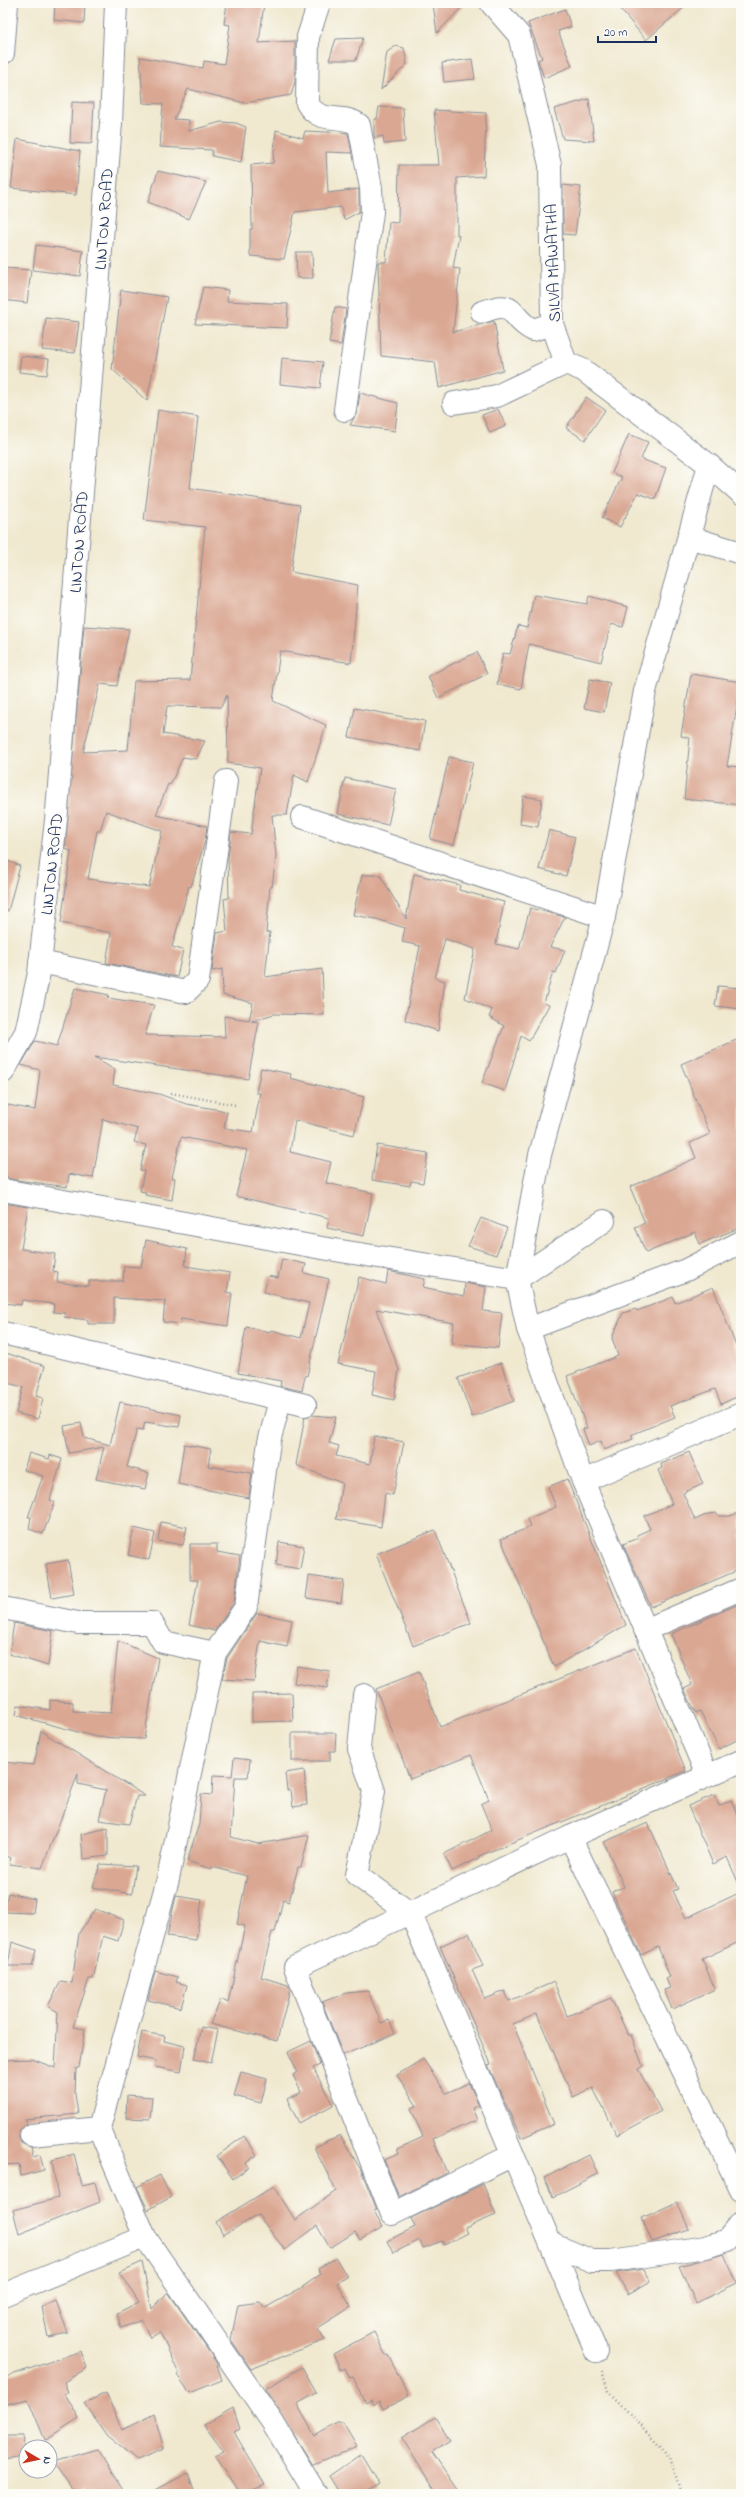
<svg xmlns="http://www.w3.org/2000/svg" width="744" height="2497" font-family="'Indie Flower',sans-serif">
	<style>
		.building { fill: #daa793; fill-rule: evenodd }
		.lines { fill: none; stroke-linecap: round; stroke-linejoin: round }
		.minor-casing { stroke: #868c97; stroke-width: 24 }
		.path { stroke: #868c97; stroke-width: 2.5; stroke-dasharray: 1 3; stroke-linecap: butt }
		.minor { stroke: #fff; stroke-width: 22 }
		.labels { text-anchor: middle; stroke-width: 4; stroke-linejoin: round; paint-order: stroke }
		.street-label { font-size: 17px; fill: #1b2f5e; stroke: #fdfcf7 }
	</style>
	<rect width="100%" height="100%" fill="#fdfcf7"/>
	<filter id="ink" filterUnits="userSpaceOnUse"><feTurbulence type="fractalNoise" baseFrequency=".025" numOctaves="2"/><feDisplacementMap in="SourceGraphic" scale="8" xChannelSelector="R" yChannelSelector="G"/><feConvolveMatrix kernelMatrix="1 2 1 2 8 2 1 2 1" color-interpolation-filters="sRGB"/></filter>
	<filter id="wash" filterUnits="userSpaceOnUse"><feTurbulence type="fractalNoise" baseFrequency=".012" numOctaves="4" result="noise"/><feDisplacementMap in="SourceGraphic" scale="16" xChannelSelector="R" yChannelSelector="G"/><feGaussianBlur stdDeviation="0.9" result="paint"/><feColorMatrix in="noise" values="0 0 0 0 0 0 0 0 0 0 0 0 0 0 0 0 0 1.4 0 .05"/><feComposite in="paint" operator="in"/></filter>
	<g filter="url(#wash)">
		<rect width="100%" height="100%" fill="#f0e9d0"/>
		<g id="blocks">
			<g class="building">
				<polygon points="55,3 85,3 84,23 54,20"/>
				<polygon points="227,3 264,3 259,43 295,41 295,82 291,95 245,103 188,89 174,119 189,120 189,131 221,122 236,123 246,127 241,162 212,156 212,150 160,147 163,104 143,103 140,57 203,68 204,61 224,64 230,25 224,24"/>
				<polygon points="433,3 466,3 437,33"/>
				<polygon points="615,3 689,3 646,40"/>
				<polygon points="565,9 571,27 558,31 572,66 544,78 538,60 542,58 528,23"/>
				<polygon points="363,38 356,60 329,60 336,39"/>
				<polygon points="396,46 404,48 407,64 381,90 387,52"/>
				<polygon points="472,59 475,79 444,82 442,63"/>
				<polygon points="589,99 594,141 563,139 554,109"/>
				<polygon points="72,102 94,103 92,143 89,144 70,143"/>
				<polygon points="379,107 403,108 405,142 384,144 383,136 374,138 374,119 377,119"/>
				<polygon points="434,110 486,113 484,176 457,178 457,235 459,235 453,268 460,269 453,332 494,321 503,370 439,388 435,362 381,356 378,262 386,262 389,222 398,223 399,165 439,165"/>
				<polygon points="276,130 303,138 305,131 348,133 352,153 326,152 328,193 359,189 359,212 344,220 341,207 295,212 284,259 250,256 250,229 252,229 251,165 273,163"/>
				<polygon points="17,139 80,151 76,195 11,188"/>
				<polygon points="158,171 206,182 189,219 148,202"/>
				<polygon points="563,185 581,187 575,235 563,234"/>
				<polygon points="36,245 83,251 80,276 33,270"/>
				<polygon points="296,252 312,252 313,278 297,278"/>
				<polygon points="4,268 31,270 27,303 3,300"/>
				<polygon points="203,287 228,290 227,301 288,304 287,328 195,324"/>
				<polygon points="121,290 167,297 147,401 112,369"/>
				<polygon points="335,307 346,309 341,345 329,343"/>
				<polygon points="46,318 79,322 75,353 42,350"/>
				<polygon points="21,356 49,359 47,375 19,372"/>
				<polygon points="282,358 323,362 320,388 280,384"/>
				<polygon points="360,393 398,403 395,431 350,425 357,412"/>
				<polygon points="586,397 605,410 585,440 566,428"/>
				<polygon points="498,409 506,426 490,433 482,415"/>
				<path d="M158,410L198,417L190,488L300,505L291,572L358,585L351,663L280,651L273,701L326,725L308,782L294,775L287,815H272L276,856L272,887H270L266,933L270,932L265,977L322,969L324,1015L274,1014L251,1021L259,1022L248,1079L94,1057L115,1069L113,1085L159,1094L186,1104L221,1110L227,1112L224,1128L253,1132L260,1093H256L261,1068L291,1074L290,1078L364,1097L354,1135L295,1120L290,1152L331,1162L326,1183L373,1193L364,1236L327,1228L329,1218L236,1196L247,1150L181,1137L172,1178H175L172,1200L145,1195L146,1192L140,1191L144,1171L140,1170L146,1145L134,1142L138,1129L103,1119L93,1178L69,1174L67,1187L3,1178V1104L35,1110L40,1070L21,1065L35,1041L57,1046L75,988L109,995L108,998L154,1005L145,1035L225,1037L224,1016L249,1020L253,1003L223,995L222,969L212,971L217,933L227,931L224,899L229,898L228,858L231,832L251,834L260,768L228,763L227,695L221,707L167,706L163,734L205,741L196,759L183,757L170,785L168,784L156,815L207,826L205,841L191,887L189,886L172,947L183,950L177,977L106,963L111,933L61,923L71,851L65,849L84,626L129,629L117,686L100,684L83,752L128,750L134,681L190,680L205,527L144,520ZM106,811L162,831L149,887L88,879L97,831H100Z"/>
				<polygon points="629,434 648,442 641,459 666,468 655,499 638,493 620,527 602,518 622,477 612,473"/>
				<polygon points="534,595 587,604 589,596 628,607 623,627 611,624 601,662 529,644 521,689 497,684 503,653 510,654 518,626 527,628"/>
				<polygon points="477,652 487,674 438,698 428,676"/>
				<polygon points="691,674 741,682 727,766 741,767 741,805 684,799 690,738 681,736"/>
				<polygon points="590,679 610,683 604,712 584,708"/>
				<polygon points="355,708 425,721 420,751 349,737"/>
				<polygon points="449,757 473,762 454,845 430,839"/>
				<polygon points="345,778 396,789 388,825 338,814"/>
				<polygon points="523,796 542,799 538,827 520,824"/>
				<polygon points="549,830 575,837 566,876 539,869"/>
				<polygon points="3,859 20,866 8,911 3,910"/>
				<polygon points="414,874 460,885 459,890 504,902 496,944 519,949 530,908 565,917 550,947 565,950 556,973 553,972 544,1003 549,1005 529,1041 521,1036 505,1091 482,1083 504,1026 489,1017 492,1010 465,998 475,949 445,939 435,978 445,981 438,1031 405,1020 420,946 402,942 405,928 376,919 353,915 362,875 380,875 406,919"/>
				<polygon points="718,986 741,988 741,1009 715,1006"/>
				<polygon points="741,1038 741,1227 700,1244 695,1232 646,1253 635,1227 645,1223 630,1187 696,1158 690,1143 710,1134 681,1064"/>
				<polygon points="377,1145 428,1153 423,1183 411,1181 410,1186 372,1180"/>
				<polygon points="3,1203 28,1207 21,1249 55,1254 53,1271 58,1272 57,1282 89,1286 89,1281 123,1281 124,1266 141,1267 146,1240 187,1249 185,1266 230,1273 227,1292 232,1293 228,1326 181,1319 180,1324 163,1322 165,1301 114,1298 114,1324 88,1324 88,1320 64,1317 65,1313 53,1312 54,1304 22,1300 21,1305 3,1303"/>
				<polygon points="481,1218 507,1228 496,1255 468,1246"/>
				<polygon points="282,1259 306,1264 304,1273 329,1279 307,1376 305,1376 302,1391 280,1386 281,1381 238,1373 246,1327 270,1332 271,1330 301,1338 309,1303 264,1292 268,1276 278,1278"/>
				<polygon points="388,1271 425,1279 423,1287 464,1296 465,1283 486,1287 483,1311 502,1313 498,1348 452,1343 454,1323 376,1309 399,1370 394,1400 372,1395 376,1371 338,1364 359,1277 386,1284"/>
				<polygon points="713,1287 741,1359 741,1395 721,1404 715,1389 670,1406 675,1417 631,1435 633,1439 604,1450 601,1441 589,1446 583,1429 587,1428 567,1376 618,1356 612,1338 623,1313 636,1309 637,1311 673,1297 675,1303"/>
				<polygon points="3,1352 45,1366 36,1396 43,1398 38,1419 16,1413 23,1387 3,1382"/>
				<polygon points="501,1363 514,1401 472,1417 458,1378"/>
				<polygon points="120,1402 181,1415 179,1427 145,1422 143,1430 137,1429 127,1467 149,1473 145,1489 96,1479 104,1447 69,1453 64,1426 81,1423 84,1438 110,1445"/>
				<polygon points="312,1415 336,1417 329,1443 339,1446 336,1456 370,1464 374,1436 404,1442 393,1495 385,1493 381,1527 336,1519 342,1483 296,1465 305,1417"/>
				<polygon points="184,1444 211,1449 208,1466 252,1473 249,1498 178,1484"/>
				<polygon points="689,1452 703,1484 683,1493 695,1520 708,1514 717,1513 719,1516 730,1516 741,1512 741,1569 651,1607 623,1544 638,1538 637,1535 650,1529 644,1516 672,1504 658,1470 662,1468 661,1464"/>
				<polygon points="29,1453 49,1459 50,1455 62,1459 50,1500 55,1502 43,1534 29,1529 31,1517 28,1517 43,1476 24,1470"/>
				<polygon points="567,1479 626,1625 554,1667 501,1539 530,1527 527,1519 556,1507 548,1487"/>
				<polygon points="161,1522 187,1527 183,1545 158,1541"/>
				<polygon points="134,1528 155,1533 149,1560 128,1555"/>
				<polygon points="435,1530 471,1623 413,1646 376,1554"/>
				<polygon points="279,1542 304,1546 300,1569 276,1565"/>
				<polygon points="190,1544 217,1544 217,1552 240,1556 234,1602 215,1631 189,1625 198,1580 190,1580"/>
				<polygon points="68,1560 74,1594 52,1598 46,1564"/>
				<polygon points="309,1576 344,1581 341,1603 306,1598"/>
				<polygon points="741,1603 741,1672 738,1673 741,1679 741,1738 719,1749 700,1711 696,1713 684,1689 692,1685 671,1634"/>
				<polygon points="257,1613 292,1620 287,1647 260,1641 254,1681 222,1679 227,1658"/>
				<polygon points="14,1623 53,1631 48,1666 9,1654"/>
				<polygon points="118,1641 158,1658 144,1739 96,1737 16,1715 18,1705 50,1710 50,1700 73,1702 73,1711 111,1713"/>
				<polygon points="636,1648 686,1771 479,1856 479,1858 452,1871 444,1854 492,1830 481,1804 489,1800 471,1755 410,1779 376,1689 419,1672 440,1727"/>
				<polygon points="297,1666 330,1671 327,1688 294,1683"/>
				<polygon points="292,1693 293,1721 252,1722 252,1694"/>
				<polygon points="41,1731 145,1796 137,1796 129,1824 99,1820 106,1790 78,1784 78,1774 42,1868 9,1864 11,1858 3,1854 3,1762 34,1765"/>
				<polygon points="292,1733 336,1733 335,1751 330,1751 330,1761 292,1761"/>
				<polygon points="234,1758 250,1760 248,1777 235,1777 231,1837 258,1844 309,1835 301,1867 298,1867 289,1902 283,1900 275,1932 272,1932 261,1977 288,1985 290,1989 277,2041 210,2024 221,1999 228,2003 245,1926 237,1924 247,1876 212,1867 211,1869 187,1861 199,1824 201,1794 212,1795 213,1775 232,1776"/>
				<polygon points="304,1770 307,1805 293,1807 291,1790 287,1790 285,1773"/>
				<polygon points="714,1795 719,1806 731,1800 741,1823 741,1889 727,1857 713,1864 688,1806"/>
				<polygon points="648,1823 678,1889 673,1891 686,1918 741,1892 741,1941 702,1959 715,1989 672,2009 664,1990 670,1988 666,1979 670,1977 658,1947 641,1955 612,1892 624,1887 604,1842"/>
				<polygon points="108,1828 108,1856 83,1859 81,1834"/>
				<polygon points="100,1864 136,1866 132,1894 93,1887"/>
				<polygon points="8,1893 35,1899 33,1913 4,1912"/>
				<polygon points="176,1896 202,1900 196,1940 167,1936"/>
				<polygon points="95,1909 124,1920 118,1941 103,1936 93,1979 89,1979 73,2027 85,2029 79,2068 76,2068 75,2094 78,2114 25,2119 26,2124 20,2130 19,2137 21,2143 31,2147 33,2157 40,2155 44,2170 21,2176 19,2164 3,2165 3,2060 32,2059 55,2068 58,2012 48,2006 61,1981 72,1983 79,1933"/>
				<polygon points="469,1933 483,1966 472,1970 485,1999 505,1991 509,2001 554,1982 567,2016 611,1998 628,2035 631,2035 643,2066 638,2069 661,2111 617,2135 593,2088 573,2097 537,2014 513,2024 554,2124 521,2138 488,2065 491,2064 440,1946"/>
				<polygon points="12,1942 36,1950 32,1966 8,1966"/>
				<polygon points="155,1971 178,1977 176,1982 187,1985 181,2008 148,2000"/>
				<polygon points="368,1991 381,2023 389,2020 395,2034 343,2055 322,2002 346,1993"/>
				<polygon points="201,2027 218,2030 211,2063 194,2059"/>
				<polygon points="142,2032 165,2036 164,2041 185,2046 181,2072 155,2067 156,2061 137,2057"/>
				<polygon points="311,2041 320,2065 313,2068 333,2105 299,2123 287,2099 301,2092 293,2075 298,2072 288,2052"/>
				<polygon points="423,2059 446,2093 469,2083 479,2106 472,2108 477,2120 433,2139 447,2173 399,2197 384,2160 399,2154 397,2149 423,2137 411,2108 417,2106 397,2075"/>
				<polygon points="241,2072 267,2079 261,2103 234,2096"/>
				<polygon points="127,2095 152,2097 150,2119 126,2118"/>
				<polygon points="340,2135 361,2170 377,2210 374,2211 383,2227 360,2240 355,2232 330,2248 317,2226 285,2250 258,2215 223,2235 216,2222 274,2186 295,2220 336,2191 314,2147"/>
				<polygon points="244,2136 257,2155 246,2163 249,2167 233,2179 217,2156"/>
				<polygon points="74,2154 82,2185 95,2182 100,2202 19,2234 13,2210 58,2198 52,2160"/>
				<polygon points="589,2155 598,2174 553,2197 544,2178"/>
				<polygon points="160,2175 171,2197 148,2210 137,2187"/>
				<polygon points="483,2184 496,2215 465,2228 468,2233 444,2245 442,2241 423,2248 420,2240 393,2253 387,2241 415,2227 411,2218"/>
				<polygon points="677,2202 689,2229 652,2242 642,2218"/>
				<polygon points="724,2254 737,2283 696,2303 679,2266"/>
				<polygon points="336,2258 347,2277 337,2283 351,2307 318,2328 325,2340 251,2369 231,2340 238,2305 260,2302 265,2308 301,2288 321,2274 318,2268"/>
				<polygon points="142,2262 152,2309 168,2292 216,2362 222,2380 190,2393 177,2375 179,2374 160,2332 150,2338 142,2320 121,2328 117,2313 139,2302 120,2272"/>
				<polygon points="644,2269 651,2281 628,2294 616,2273"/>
				<polygon points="56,2301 68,2333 48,2337 42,2307"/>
				<polygon points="374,2332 386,2356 388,2355 409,2396 383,2409 379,2401 373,2405 371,2400 366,2403 353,2377 350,2378 345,2368 341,2370 333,2354"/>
				<polygon points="81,2351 87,2368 64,2382 68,2392 65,2394 79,2418 45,2440 28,2399 3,2405 3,2378"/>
				<polygon points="302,2367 317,2393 297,2404 315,2436 337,2423 343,2423 357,2447 313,2465 265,2389"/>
				<polygon points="106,2393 122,2430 154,2414 164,2449 137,2460 107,2436 84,2403"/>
				<polygon points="233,2408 240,2429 234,2432 265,2485 243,2494 240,2494 215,2456 224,2452 204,2425"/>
				<polygon points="435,2417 450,2441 432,2453 460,2494 437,2494 402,2438"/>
				<polygon points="3,2436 24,2436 23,2454 18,2457 3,2459"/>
				<polygon points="98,2449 126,2494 89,2494 84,2489 75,2494 53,2462"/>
				<polygon points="361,2454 379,2484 363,2494 340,2494 329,2476"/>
				<polygon points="188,2473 195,2494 148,2494"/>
			</g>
		</g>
	</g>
	<g filter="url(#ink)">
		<use href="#blocks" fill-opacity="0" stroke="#868c97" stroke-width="1"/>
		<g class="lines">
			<g class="minor-casing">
				<g id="minor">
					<path d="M319,3L308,37L307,103C320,126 341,112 359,125L371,188L372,212L345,410"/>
					<polyline points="491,3 519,35 550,165 552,324 566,363 583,370 709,465 741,493"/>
					<polyline points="3,53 7,3"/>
					<path d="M482,312C519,298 507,317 533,330L552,324"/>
					<polyline points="454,403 497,396 566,363"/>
					<polyline points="689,537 741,553"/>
					<polyline points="302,817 604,917"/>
					<polyline points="40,962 186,992 198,980 226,781"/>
					<polyline points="3,1072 26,1032 39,973 57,811 111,123 116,3"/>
					<polyline points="3,1190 322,1248 517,1279 604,1221"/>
					<polyline points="528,1329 686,1270 741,1242"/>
					<polyline points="3,1333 305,1405"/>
					<polyline points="280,1400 269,1442 246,1607 215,1653 168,1879 99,2128 145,2237 273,2423 316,2494"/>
					<polyline points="583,1481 741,1414"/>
					<polyline points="3,1608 78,1623 152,1623 163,1642 215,1653"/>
					<polyline points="645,1630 741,1589"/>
					<polyline points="364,1695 359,1749 374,1791 357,1875 411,1914 596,2351"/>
					<polyline points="707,1775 583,1481 528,1329 517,1279 540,1155 604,917 645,691 709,465"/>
					<polyline points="570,1837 741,2190"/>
					<polyline points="31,2135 99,2128"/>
					<polyline points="513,2155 392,2214 295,1967 570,1837 741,1761"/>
					<polyline points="551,2244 592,2261 611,2261 706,2247 727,2240 741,2223"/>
					<polyline points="3,2295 145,2237"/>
				</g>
			</g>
			<g class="path">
				<polyline points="171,1093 236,1105"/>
				<polyline points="602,2371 608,2391 670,2456 681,2494"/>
				<polyline points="740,2494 741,2482"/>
			</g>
			<use href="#minor" class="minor"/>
		</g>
	</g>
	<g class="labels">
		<g class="street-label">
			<text transform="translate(103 219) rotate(-86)" y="6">LINTON ROAD</text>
			<text transform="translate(552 263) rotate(-92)" y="6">SILVA MAWATHA</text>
			<text transform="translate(78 542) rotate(-86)" y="6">LINTON ROAD</text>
			<text transform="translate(51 864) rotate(-84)" y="6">LINTON ROAD</text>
		</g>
	</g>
	<rect width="744" height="2497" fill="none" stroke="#fdfcf7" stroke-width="16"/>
	<g transform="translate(38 2459) rotate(99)"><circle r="19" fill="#fdfcf7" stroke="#a3aaba"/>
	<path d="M0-3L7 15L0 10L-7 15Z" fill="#c8321e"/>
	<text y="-6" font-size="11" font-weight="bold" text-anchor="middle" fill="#1b2f5e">N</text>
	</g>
	<path d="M598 36v6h58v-6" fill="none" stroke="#1b2f5e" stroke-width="2"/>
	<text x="604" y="36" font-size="12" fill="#1b2f5e" stroke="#fdfcf7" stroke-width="3" paint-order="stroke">20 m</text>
</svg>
